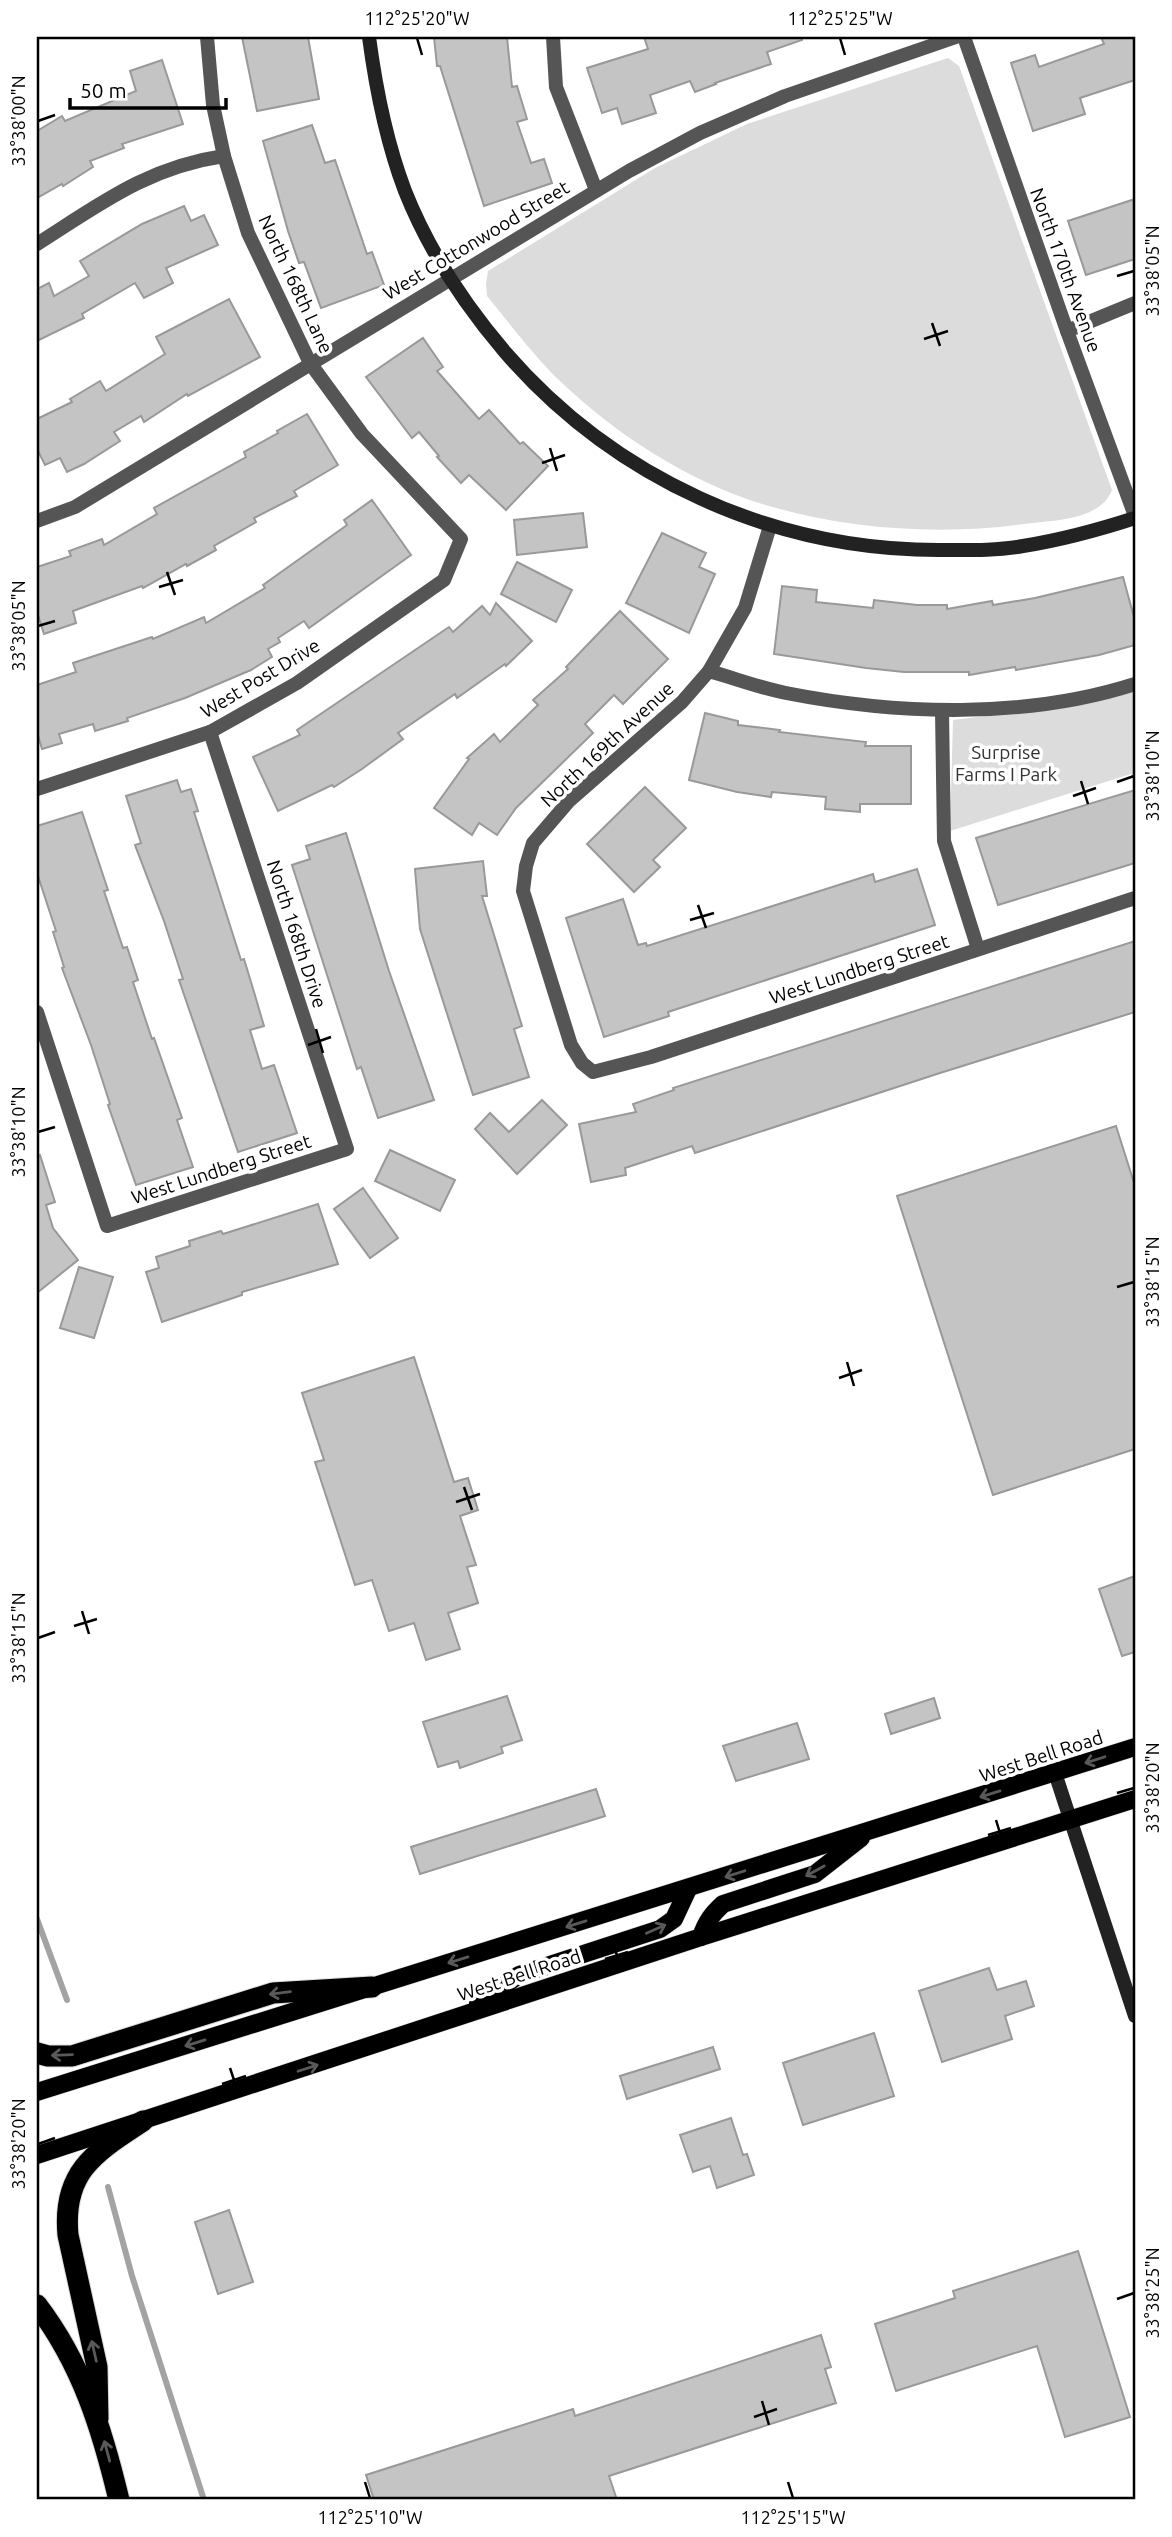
<svg xmlns="http://www.w3.org/2000/svg" width="1172" height="2537" font-family="Ubuntu,sans-serif">
	<style>
		.green { fill: #dcdcdc }
		.lines { fill: none; stroke-linecap: round; stroke-linejoin: round }
		.stream { stroke: #a3a3a3; stroke-width: 6 }
		.building { fill: #c4c4c4; stroke: #999; stroke-width: 2 }
		.primary-casing { stroke: #dbdbdb; stroke-width: 19 }
		.highway-casing { stroke: #dbdbdb; stroke-width: 23 }
		.street { stroke: #555; stroke-width: 14 }
		.secondary { stroke: #222; stroke-width: 14 }
		.primary { stroke: #000; stroke-width: 18 }
		.highway { stroke: #000; stroke-width: 21 }
		.oneway { stroke: #595959 }
		.ticks { fill: none; stroke: #000; stroke-width: 2.5 }
		.labels { text-anchor: middle; stroke-width: 7; stroke-linejoin: round; paint-order: stroke }
		.street-label { font-size: 19px; fill: #000; stroke: #fff }
		.park-label { font-size: 19px; fill: #333; stroke: #fff }
		.neatline { fill: none; stroke: #000; stroke-width: 2.5 }
		.ticks-label { font-size: 18px; text-anchor: middle; fill: #000 }
	</style>
	<rect width="100%" height="100%" fill="#fff"/>
	<g class="green">
		<path d="M948,58L959,66L1112,490C1100,521 1053,520 1024,524C939,536 844,529 762,504C688,481 615,434 560,381C533,355 511,325 487,296L486,284L488,271L655,168L747,124Z"/>
		<polygon points="1135,690 1135,785 1131,774 950,831 953,720 1073,705"/>
	</g>
	<g class="lines">
		<g class="stream">
			<polyline points="37,1919 67,2000"/>
			<polyline points="108,2187 132,2276 204,2500"/>
		</g>
	</g>
	<g class="building">
		<polygon points="242,37 308,37 319,99 257,111"/>
		<polygon points="434,37 507,37 512,87 517,86 527,119 517,122 531,163 544,159 552,183 484,206 440,66 437,66"/>
		<polygon points="644,37 801,37 802,40 767,52 771,64 715,83 716,84 695,92 690,81 650,95 656,113 622,124 617,108 602,113 587,68 648,49"/>
		<polygon points="1101,37 1135,37 1135,80 1080,98 1085,114 1033,131 1011,63 1035,55 1039,67 1104,44"/>
		<polygon points="162,60 183,124 122,144 124,148 90,161 93,167 63,186 62,184 37,198 37,131 62,116 65,121 136,91 130,71"/>
		<polygon points="312,125 325,163 335,160 367,254 372,252 384,285 321,308 304,262 299,263 288,231 263,141"/>
		<polygon points="1135,199 1135,259 1086,275 1068,221"/>
		<polygon points="184,206 191,221 204,215 218,245 166,268 173,283 144,298 135,283 82,314 84,318 37,341 37,289 49,283 54,296 89,276 80,261 142,224"/>
		<polygon points="229,299 260,357 188,396 187,394 144,422 141,416 114,432 120,441 84,464 67,472 60,458 45,465 37,449 37,419 72,402 70,399 100,381 106,391 165,354 156,337"/>
		<polygon points="423,338 443,367 437,371 479,419 489,410 520,444 523,442 548,466 506,510 469,475 461,483 437,457 439,456 419,432 412,438 366,377"/>
		<polygon points="307,414 338,465 294,491 297,496 254,518 256,522 214,546 216,550 187,566 186,564 143,588 142,586 73,611 76,623 44,634 37,612 37,567 71,556 69,551 102,539 104,545 157,514 154,508 246,457 244,452 278,433 277,431"/>
		<polygon points="372,500 411,555 309,628 304,621 278,638 280,642 268,649 272,657 251,670 185,698 127,718 128,721 95,731 93,724 59,734 62,743 42,749 37,732 37,685 76,672 73,663 152,637 153,639 204,617 206,623 265,588 263,585 347,525 344,520"/>
		<polygon points="583,513 587,547 517,555 514,520"/>
		<polygon points="662,533 706,553 699,567 715,574 689,633 626,603"/>
		<polygon points="517,562 572,590 556,622 501,594"/>
		<polygon points="1123,577 1135,621 1135,645 1099,655 1016,670 1015,667 969,675 969,672 904,672 866,668 774,654 782,586 817,590 816,602 873,608 874,600 917,605 947,605 947,609 992,601 993,605 1035,598"/>
		<polygon points="496,603 532,641 506,666 505,664 457,698 455,694 398,733 403,739 362,769 334,787 332,785 278,811 253,757 300,735 297,730 449,627 453,632 482,606 490,615"/>
		<polygon points="620,611 668,659 623,704 614,695 585,724 593,733 516,808 497,835 479,823 472,835 434,808 469,759 467,758 494,734 500,742 538,705 533,700 568,669 566,667"/>
		<polygon points="705,713 738,721 738,725 780,730 779,732 866,742 865,746 911,746 911,804 860,804 860,812 825,809 826,797 772,792 771,797 737,792 689,780"/>
		<polygon points="177,780 181,792 191,789 198,811 194,812 241,960 244,959 254,992 264,1026 250,1030 262,1069 274,1065 297,1133 238,1152 179,980 183,979 164,921 135,845 141,843 126,796"/>
		<polygon points="645,787 686,828 653,860 660,867 634,892 587,844"/>
		<polygon points="1135,790 1135,863 998,905 976,838"/>
		<polygon points="82,812 108,890 104,891 123,948 127,947 138,980 133,982 152,1039 154,1038 182,1118 177,1120 193,1167 136,1185 108,1105 110,1104 91,1045 62,968 64,967 53,932 56,931 37,873 37,826"/>
		<polygon points="346,833 389,971 434,1100 378,1118 361,1067 357,1069 292,865 310,859 306,846"/>
		<polygon points="483,861 487,896 482,896 522,1026 514,1029 529,1077 473,1095 420,929 415,869"/>
		<polygon points="917,869 935,925 668,1012 669,1016 604,1037 566,918 623,899 638,945 646,943 647,946 873,874 875,882"/>
		<polygon points="1135,941 1135,1012 940,1073 695,1153 692,1146 625,1168 626,1175 591,1182 579,1124 636,1112 633,1104 674,1090 673,1088"/>
		<polygon points="542,1100 567,1125 517,1174 475,1129 490,1113 509,1132"/>
		<polygon points="1116,1126 1135,1186 1135,1449 993,1495 897,1196"/>
		<polygon points="390,1150 455,1180 440,1211 375,1181"/>
		<polygon points="40,1155 55,1202 46,1205 53,1228 78,1260 37,1293 37,1156"/>
		<polygon points="363,1188 398,1238 370,1258 334,1209"/>
		<polygon points="318,1204 338,1264 242,1292 242,1295 162,1322 146,1272 159,1268 156,1257 190,1246 189,1241 221,1231 223,1234"/>
		<polygon points="79,1267 113,1277 94,1338 60,1328"/>
		<polygon points="414,1357 454,1482 468,1478 478,1510 460,1516 476,1565 467,1567 478,1603 448,1613 460,1649 426,1660 414,1623 389,1631 372,1580 355,1585 315,1462 324,1460 302,1393"/>
		<polygon points="1135,1576 1135,1652 1122,1656 1099,1589"/>
		<polygon points="507,1696 522,1740 501,1747 503,1753 460,1768 458,1761 438,1767 423,1722"/>
		<polygon points="934,1698 940,1718 891,1734 885,1714"/>
		<polygon points="797,1723 809,1759 736,1781 723,1746"/>
		<polygon points="596,1789 605,1816 420,1874 411,1847"/>
		<polygon points="989,1968 997,1990 1026,1981 1034,2006 1005,2016 1012,2039 942,2062 919,1991"/>
		<polygon points="874,2033 894,2096 803,2125 783,2063"/>
		<polygon points="713,2047 720,2069 627,2099 620,2076"/>
		<polygon points="731,2118 743,2155 747,2154 754,2175 717,2188 710,2166 693,2172 680,2135"/>
		<polygon points="229,2210 253,2282 218,2294 195,2222"/>
		<polygon points="1078,2251 1130,2417 1065,2437 1037,2346 896,2391 875,2324 955,2298 953,2291"/>
		<polygon points="821,2335 831,2367 825,2369 836,2403 609,2476 617,2500 374,2500 366,2475 573,2409 575,2416"/>
	</g>
	<g class="lines">
		<g class="primary-casing">
			<g id="primary">
				<path d="M701,1937C706,1922 712,1914 723,1904L815,1874L861,1838"/>
				<polyline points="478,2004 519,1975 660,1929 674,1919 688,1889"/>
				<polyline points="37,2092 1135,1747"/>
				<polyline points="37,2155 701,1937 1135,1799"/>
			</g>
		</g>
		<g class="highway-casing">
			<g id="highway">
				<polyline points="37,2053 48,2056 72,2056 273,1993 372,1987"/>
				<path d="M37,2305C82,2364 102,2429 119,2500"/>
				<path d="M98,2419L97,2367L68,2235C62,2171 96,2152 143,2121"/>
			</g>
		</g>
		<g class="street">
			<polyline points="553,37 556,87 596,190"/>
			<polyline points="964,37 1067,331 1135,516"/>
			<path d="M37,244C100,204 148,167 224,156"/>
			<polyline points="1067,331 1135,303"/>
			<polyline points="37,521 75,507 629,171 700,133 785,96 956,37"/>
			<polyline points="770,526 745,608 709,671 682,702 569,801 533,843 526,866 523,891 571,1045 582,1063 593,1072 651,1057 1135,898"/>
			<path d="M709,671C734,678 760,688 786,693C898,715 1026,719 1135,684"/>
			<polyline points="942,711 944,841 978,949"/>
			<polyline points="37,789 210,732 297,683 444,580 461,539 362,434 310,363 248,233 224,156 213,105 207,37"/>
			<polyline points="37,1012 107,1226 347,1149 210,732"/>
		</g>
		<g class="secondary">
			<path d="M369,37C376,90 386,141 405,191C428,249 465,305 505,352C614,478 772,550 938,550C966,550 995,551 1023,546C1061,540 1098,530 1135,518"/>
			<polyline points="1055,1773 1135,2016"/>
		</g>
		<use href="#primary" class="primary"/>
		<use href="#highway" class="highway"/>
	</g>
	<defs><path id="oneway-shaft" d="M-6 0H5M1.5-3L5.5 0L1.5 3" fill="none" stroke-width="1.6" stroke-linecap="round" stroke-linejoin="round" transform="scale(1.75)"/></defs>
	<g class="oneway">
		<use href="#oneway-shaft" transform="translate(1095 1760) rotate(162)"/>
		<use href="#oneway-shaft" transform="translate(990 1794) rotate(163)"/>
		<use href="#oneway-shaft" transform="translate(815 1871) rotate(151)"/>
		<use href="#oneway-shaft" transform="translate(735 1874) rotate(162)"/>
		<use href="#oneway-shaft" transform="translate(576 1924) rotate(163)"/>
		<use href="#oneway-shaft" transform="translate(656 1929) rotate(-24)"/>
		<use href="#oneway-shaft" transform="translate(458 1960) rotate(163)"/>
		<use href="#oneway-shaft" transform="translate(280 1993) rotate(173)"/>
		<use href="#oneway-shaft" transform="translate(195 2043) rotate(163)"/>
		<use href="#oneway-shaft" transform="translate(62 2055) rotate(178)"/>
		<use href="#oneway-shaft" transform="translate(308 2068) rotate(-18)"/>
		<use href="#oneway-shaft" transform="translate(94 2351) rotate(-103)"/>
		<use href="#oneway-shaft" transform="translate(107 2451) rotate(-105)"/>
	</g>
	<path class="ticks" d="M417,38L422,55M840,38L845,55M38,121L55,115M1117,276L1134,271M932,323L940,346M924,339L948,331M550,448L557,471M542,463L565,455M167,572L175,595M159,587L183,580M38,626L55,621M1081,781L1088,804M1117,782L1134,776M1073,796L1096,788M698,905L706,928M690,920L714,913M316,1029L323,1053M308,1045L331,1037M38,1132L55,1127M1117,1287L1134,1282M847,1362L854,1386M839,1378L862,1370M464,1487L472,1510M456,1502L480,1494M82,1611L89,1634M74,1626L97,1619M38,1638L55,1632M1117,1793L1134,1788M996,1820L1003,1843M988,1835L1011,1828M613,1944L621,1967M605,1959L628,1952M230,2068L238,2092M222,2084L246,2076M38,2144L55,2138M1117,2299L1134,2293M762,2401L769,2425M754,2417L777,2409M365,2482L370,2498M788,2482L793,2498"/>
	<g class="labels">
		<g class="street-label">
			<text transform="translate(476 240) rotate(-31)" y="7">West Cottonwood Street</text>
			<text transform="translate(1066 270) rotate(70)" y="7">North 170th Avenue</text>
			<text transform="translate(296 284) rotate(65)" y="7">North 168th Lane</text>
			<text transform="translate(260 678) rotate(-31)" y="7">West Post Drive</text>
			<text transform="translate(607 744) rotate(-43)" y="7">North 169th Avenue</text>
			<text transform="translate(297 934) rotate(72)" y="7">North 168th Drive</text>
			<text transform="translate(859 969) rotate(-18)" y="7">West Lundberg Street</text>
			<text transform="translate(221 1169) rotate(-18)" y="7">West Lundberg Street</text>
			<text transform="translate(1041 1756) rotate(-18)" y="7">West Bell Road</text>
			<text transform="translate(519 1975) rotate(-18)" y="7">West Bell Road</text>
		</g>
		<g class="park-label">
			<text x="1006" y="759">Surprise<tspan x="1006" dy="22">Farms I Park</tspan></text>
		</g>
	</g>
	<rect width="1172" height="2537" fill="none" stroke="#ffffff" stroke-width="77"/>
	<path d="M70 98v10h156v-10" fill="none" stroke="#000000" stroke-width="3.5"/>
	<text x="80" y="98" font-size="21" fill="#000000" stroke="#ffffff" stroke-width="5" paint-order="stroke">50 m</text>
	<rect x="38" y="38" width="1096" height="2460" class="neatline"/>
	<g class="ticks-label">
		<text x="417" y="25">112°25'20"W</text>
		<text x="840" y="25">112°25'25"W</text>
		<text transform="translate(19 121) rotate(-90)" y="6">33°38'00"N</text>
		<text transform="translate(1153 271) rotate(-90)" y="6">33°38'05"N</text>
		<text transform="translate(19 626) rotate(-90)" y="6">33°38'05"N</text>
		<text transform="translate(1153 776) rotate(-90)" y="6">33°38'10"N</text>
		<text transform="translate(19 1132) rotate(-90)" y="6">33°38'10"N</text>
		<text transform="translate(1153 1282) rotate(-90)" y="6">33°38'15"N</text>
		<text transform="translate(19 1638) rotate(-90)" y="6">33°38'15"N</text>
		<text transform="translate(1153 1788) rotate(-90)" y="6">33°38'20"N</text>
		<text transform="translate(19 2144) rotate(-90)" y="6">33°38'20"N</text>
		<text transform="translate(1153 2293) rotate(-90)" y="6">33°38'25"N</text>
		<text x="370" y="2524">112°25'10"W</text>
		<text x="793" y="2524">112°25'15"W</text>
	</g>
</svg>
